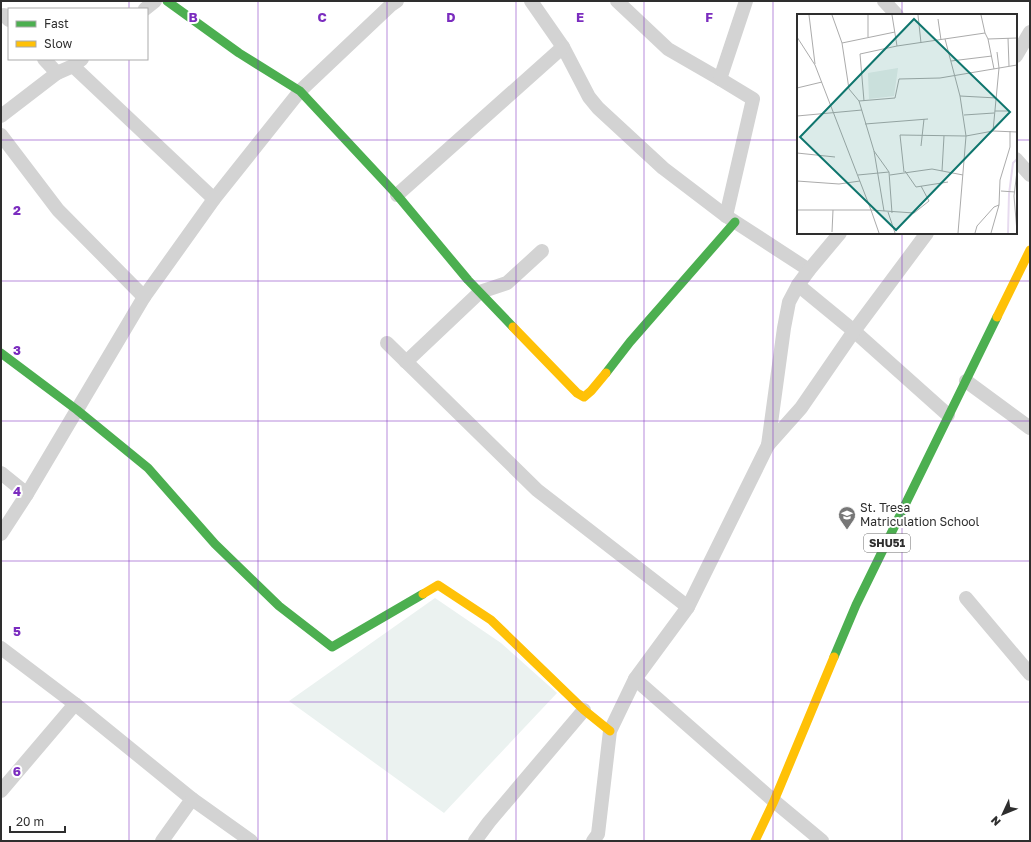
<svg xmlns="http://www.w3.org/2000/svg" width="1031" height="842" font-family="'Golos Text',sans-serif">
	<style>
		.green { fill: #ebf2f0 }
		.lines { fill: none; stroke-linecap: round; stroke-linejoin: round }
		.street { stroke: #d3d3d3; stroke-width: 14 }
		.fast { stroke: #4caf50; stroke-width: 9 }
		.slow { stroke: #ffc107; stroke-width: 9 }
		.grid { fill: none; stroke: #7b2cbf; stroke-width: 1; stroke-opacity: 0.55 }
		.labels { text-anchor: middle; stroke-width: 4; stroke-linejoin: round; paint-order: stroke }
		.shield { fill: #fff; stroke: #6d6d6d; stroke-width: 1 }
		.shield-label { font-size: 11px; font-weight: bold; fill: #2e2e2e }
		.poi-label { font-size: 12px; fill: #2e2e2e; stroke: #fff; text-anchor: start }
		.inset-river { fill: none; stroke: #e7dbef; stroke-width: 2 }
		.inset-road { fill: none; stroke: #ababab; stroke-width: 1 }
		.view { fill: #0f766e; fill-opacity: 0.15; stroke: #0f766e; stroke-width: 2 }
		.inset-edge { fill: none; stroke: #2e2e2e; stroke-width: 2 }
		.grid-label { font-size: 13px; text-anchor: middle; font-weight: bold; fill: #7b2cbf; stroke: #fff; stroke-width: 4; stroke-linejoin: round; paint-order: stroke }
	</style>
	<rect width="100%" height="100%" fill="#fff"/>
	<polygon class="green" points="435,598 501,643 557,693 444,813 289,701"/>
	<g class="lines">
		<g class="street">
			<polyline points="531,1 563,47 589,97 598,108 663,168 726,216 809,270"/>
			<polyline points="617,1 668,49 720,79 753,99 726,216"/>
			<polyline points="884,1 897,15"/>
			<polyline points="145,9 155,1"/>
			<polyline points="4,15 9,20"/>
			<polyline points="1016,56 1030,32"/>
			<polyline points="44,59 57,73"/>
			<polyline points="73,66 214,199"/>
			<polyline points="720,79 746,1"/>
			<polyline points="1,116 57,73 73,66 82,59"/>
			<polyline points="1,135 58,210 144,297"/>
			<polyline points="1016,159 1030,175"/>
			<polyline points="397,195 563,47"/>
			<polyline points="798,285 854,331 948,415"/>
			<polyline points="387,343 537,490 688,607"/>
			<polyline points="406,362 480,292 507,283 542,251"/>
			<polyline points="966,381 1030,428"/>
			<polyline points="768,445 784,328 789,302 798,285 809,270 840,233"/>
			<polyline points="1,473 27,494"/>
			<polyline points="1,534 27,494 144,297 214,199 300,91 391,5 397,1"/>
			<polyline points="966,598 1030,674"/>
			<polyline points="1,648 75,704 192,799 162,841"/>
			<polyline points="635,679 774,801 822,841"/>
			<polyline points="1,791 75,704"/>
			<polyline points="192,799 251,841"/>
			<polyline points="475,841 489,822 584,710"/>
			<polyline points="593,841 598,834 610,731 635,679 688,607 768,445 801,408 854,331 927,233"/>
		</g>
		<g class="fast">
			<polyline points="167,1 239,53 300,91 397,195 468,280 513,327"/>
			<polyline points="1,353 77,410 148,468 215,544 279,606 332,647 423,594"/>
			<polyline points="606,373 630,342 735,222"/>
			<polyline points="834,657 856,605 997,317"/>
		</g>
		<g class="slow">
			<polyline points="997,317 1030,250"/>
			<polyline points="513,327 577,393 584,397 591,391 606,373"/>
			<polyline points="423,594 438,585 491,620 584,710 610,731"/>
			<polyline points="755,841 774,801 834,657"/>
		</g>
	</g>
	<path class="grid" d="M129,1V9M258,1V841M387,1V841M516,1V841M644,1V841M773,1V841M902,1V15M129,59V841M1,140H798M1016,140H1030M902,233V841M1,281H1030M1,421H1030M1,561H1030M1,702H1030"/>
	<defs>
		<g id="school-pin" transform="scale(0.9)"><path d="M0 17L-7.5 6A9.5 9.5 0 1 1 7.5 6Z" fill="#777" stroke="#fff"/><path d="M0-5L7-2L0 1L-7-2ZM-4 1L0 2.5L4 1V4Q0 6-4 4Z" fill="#fff"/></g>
	</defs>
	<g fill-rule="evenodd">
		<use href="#school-pin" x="847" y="515"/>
	</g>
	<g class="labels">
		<rect class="shield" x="864" y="534" width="46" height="18" rx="3"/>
		<g class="shield-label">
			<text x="887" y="547">SHU51</text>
		</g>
		<g class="poi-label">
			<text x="860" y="512">St. Tresa<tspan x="860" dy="14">Matriculation School</tspan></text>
		</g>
	</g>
	<g transform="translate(797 14)">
		<rect width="220" height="220" fill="#fff"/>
		<path d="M101,54L97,82L72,85L71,59Z" fill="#ebf2f0"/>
		<path class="inset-river" d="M211,219L212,180L216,149L220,145"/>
		<path class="inset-road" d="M12,1L18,50M35,1L45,29L52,75L62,87L77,137L87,197M71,1V23M95,1L100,32L188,19L184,1M121,1L124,29M141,5L144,26M188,19L191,25L197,55M0,23L18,51L74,196M211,24L212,52M148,25L163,82L169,122L161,219M191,25L220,24M45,29L98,18M154,47L195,42M0,74L25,68M163,82L200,84M62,87L98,84L102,65L143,64L220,51M67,87L63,40L100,32M198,97H211M167,101L197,99M0,102L65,96M68,110L131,105M196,117L202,54L200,38M124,132L127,105M77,137L92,158L95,199M0,139L38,143M108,157L119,173L151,168M145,157L147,122M220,157L217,182L220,218M107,158L103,121L169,122L196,117L220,118M61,161L92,158M93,161L135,155L166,161M0,167L42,170L63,167M204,177L218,178M0,196H74L82,219M74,196L117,199L132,187L124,172M91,198L98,219M35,218L36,196M178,219L180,212L197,193L202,191M194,219L202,191L203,166L213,133V117"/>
		<path class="view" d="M117,5L213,98L99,216L3,123Z"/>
		<rect width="220" height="220" class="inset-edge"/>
	</g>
	<g class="grid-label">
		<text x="193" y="22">B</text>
		<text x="322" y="22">C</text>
		<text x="451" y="22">D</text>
		<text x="580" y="22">E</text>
		<text x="709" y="22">F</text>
		<text x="17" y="215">2</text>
		<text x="17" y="355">3</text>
		<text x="17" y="496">4</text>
		<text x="17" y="636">5</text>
		<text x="17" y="776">6</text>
	</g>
	<rect width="1031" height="842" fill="none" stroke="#2e2e2e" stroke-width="4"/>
	<rect x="8" y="8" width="140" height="52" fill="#ffffff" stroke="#ababab"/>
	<rect x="16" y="21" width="20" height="6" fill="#4caf50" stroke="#ababab"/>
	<text x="44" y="28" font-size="12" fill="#2e2e2e">Fast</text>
	<rect x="16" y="41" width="20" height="6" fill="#ffc107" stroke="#ababab"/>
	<text x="44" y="48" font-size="12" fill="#2e2e2e">Slow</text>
	<g transform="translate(1003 814) rotate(226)" stroke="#ffffff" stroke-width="3" paint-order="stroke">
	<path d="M0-3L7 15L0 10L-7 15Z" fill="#2e2e2e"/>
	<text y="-6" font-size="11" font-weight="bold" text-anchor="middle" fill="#2e2e2e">N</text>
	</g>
	<path d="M10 826v6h55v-6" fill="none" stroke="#2e2e2e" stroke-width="2"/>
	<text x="16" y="826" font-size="12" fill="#2e2e2e" stroke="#ffffff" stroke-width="3" paint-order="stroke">20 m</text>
</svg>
